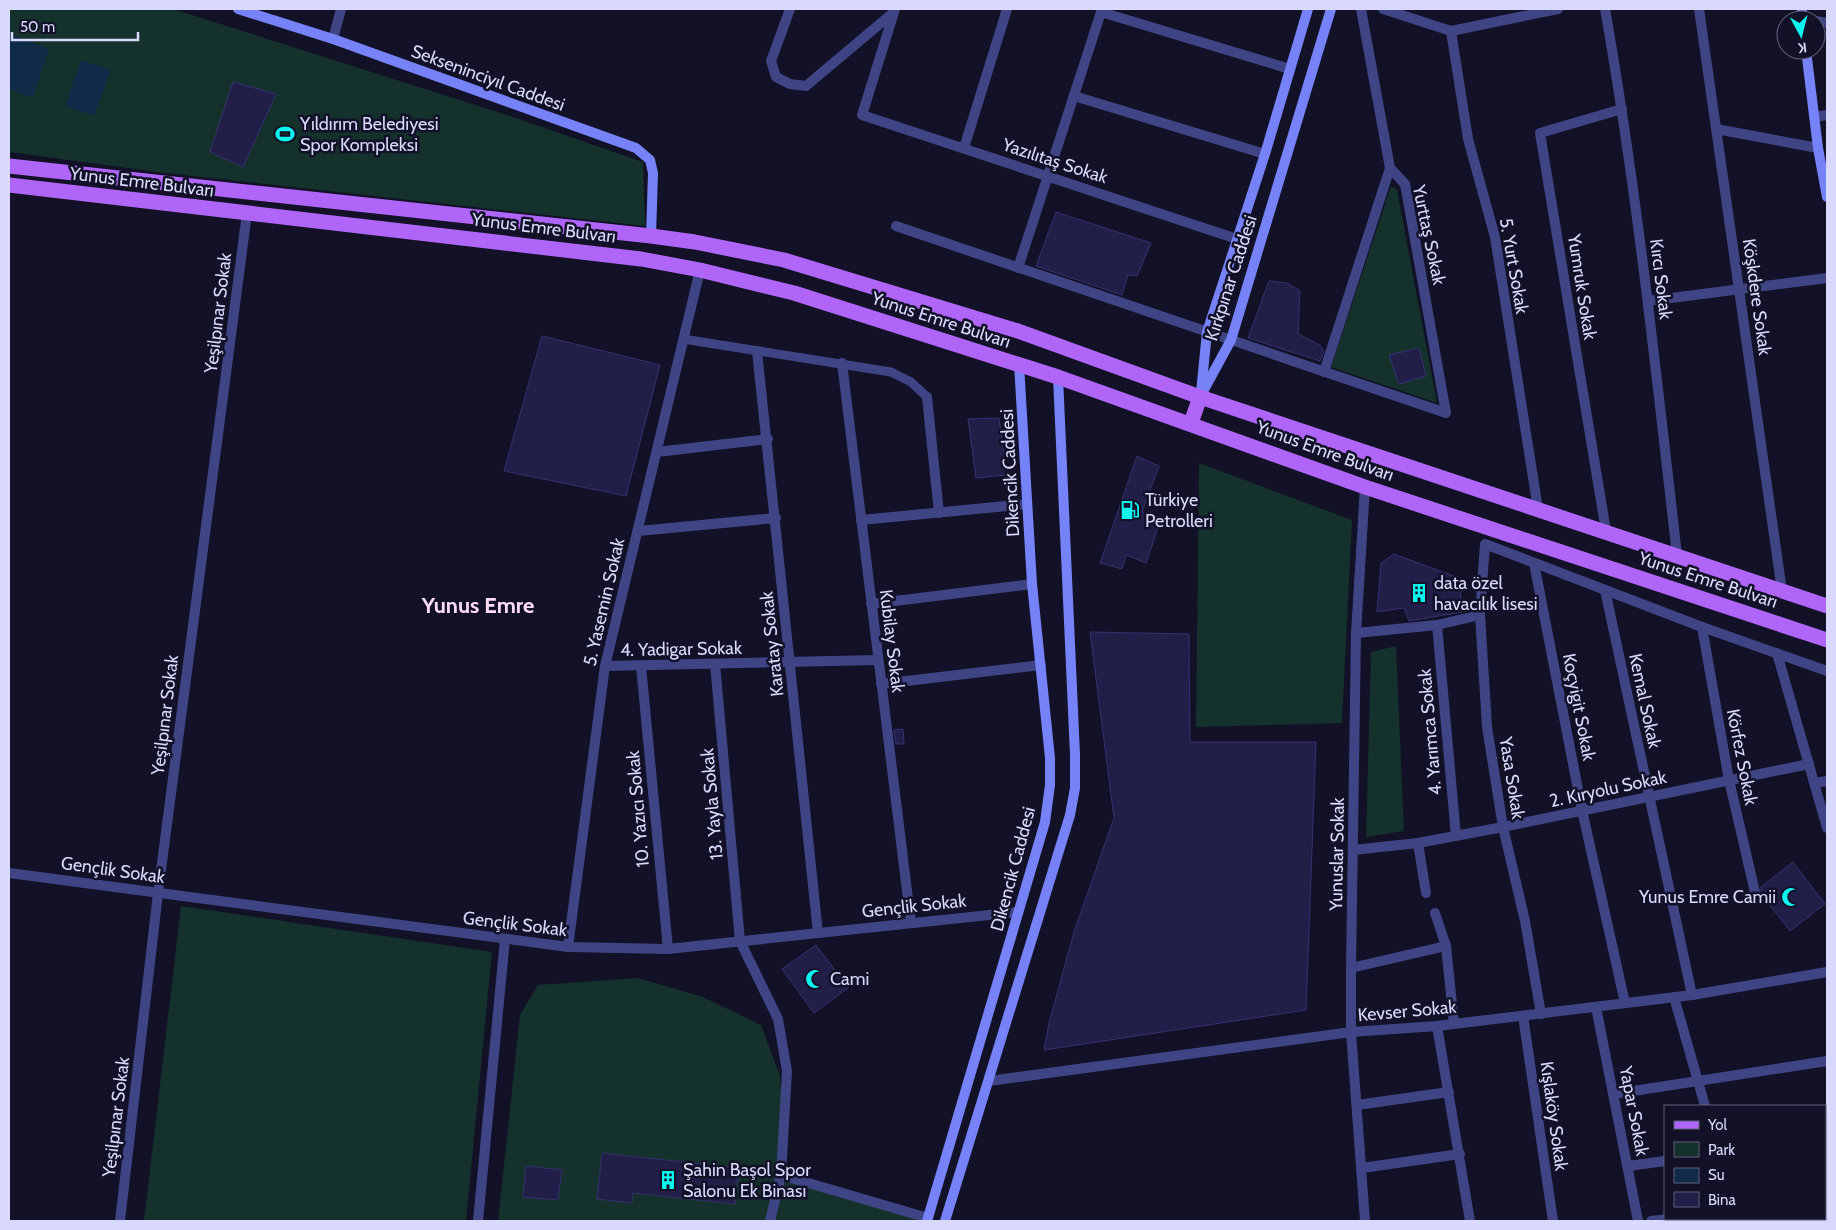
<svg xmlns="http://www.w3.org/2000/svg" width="1836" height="1230" font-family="Cabin,sans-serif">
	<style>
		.green { fill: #14312c }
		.water { fill: #0f2b48 }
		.building { fill: #211e47; stroke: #363172 }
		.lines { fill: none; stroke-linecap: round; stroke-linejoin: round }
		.lane { stroke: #3f4584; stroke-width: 9 }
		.street { stroke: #3f4584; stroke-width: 10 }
		.secondary { stroke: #7582f8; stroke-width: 10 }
		.primary { stroke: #af66f8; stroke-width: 15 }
		.labels { text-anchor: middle; stroke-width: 5; stroke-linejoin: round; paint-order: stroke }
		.street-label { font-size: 18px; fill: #d9d9fd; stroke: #121127 }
		.poi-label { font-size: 18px; fill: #d9d9fd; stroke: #121127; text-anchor: start }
		.district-label { font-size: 22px; font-weight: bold; fill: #fddbf5; stroke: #121127 }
	</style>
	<rect width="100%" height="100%" fill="#121127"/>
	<g class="green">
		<polygon points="9,9 173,9 507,115 643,162 645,226 157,172 9,152"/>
		<polygon points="1391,186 1397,190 1437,403 1331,367"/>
		<polygon points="1199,463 1352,520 1342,723 1196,727"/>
		<polygon points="1396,646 1404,831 1366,837 1371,652"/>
		<polygon points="181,906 492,952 466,1221 144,1221"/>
		<polygon points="638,978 703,997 761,1025 780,1076 787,1179 916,1218 915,1221 498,1221 520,1015 538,985"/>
	</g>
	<g class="water">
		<polygon points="9,33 49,49 33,98 9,89"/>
		<polygon points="81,60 111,70 94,116 65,106"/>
	</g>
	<g class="building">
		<polygon points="233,82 276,94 243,167 210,152"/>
		<polygon points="1056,212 1151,243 1137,276 1128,275 1122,295 1036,266"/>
		<polygon points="1269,281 1287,283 1300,291 1298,334 1320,345 1324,351 1320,361 1248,338"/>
		<polygon points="542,336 660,365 626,496 504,471"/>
		<polygon points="1419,348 1426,376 1399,384 1389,355"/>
		<polygon points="999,418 1007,475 976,478 968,419"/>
		<polygon points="1137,456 1159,466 1142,512 1161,519 1146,563 1126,555 1122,569 1100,563"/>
		<polygon points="1394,554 1459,578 1462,612 1409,621 1404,608 1377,612 1381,563"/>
		<polygon points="1090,632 1189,634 1190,742 1316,742 1306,1010 1044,1050 1049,1023 1074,932 1114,818"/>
		<polygon points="903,729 904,744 896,744 894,730"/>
		<polygon points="1793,862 1825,904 1790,931 1761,894 1761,887"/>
		<polygon points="816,945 848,988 814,1013 782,969"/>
		<polygon points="602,1153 739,1168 735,1204 633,1193 632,1203 597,1199"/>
		<polygon points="526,1166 562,1170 558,1200 523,1197"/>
	</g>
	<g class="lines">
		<polyline class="lane" points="683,339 891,372 911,382 927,397"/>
		<g class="street">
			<polyline points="790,9 771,61 776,77 790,84 806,86 894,12"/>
			<polyline points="895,9 862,115 1237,239"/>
			<polyline points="1383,9 1451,31"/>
			<path d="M1605,9C1637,190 1656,372 1677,555"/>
			<polyline points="1699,9 1782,591"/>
			<polyline points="1101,12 1290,69"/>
			<polyline points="1816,21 1827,23"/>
			<polyline points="1451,31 1468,139 1495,237 1538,509"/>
			<polyline points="1451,31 1558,9"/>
			<polyline points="333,39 341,9"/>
			<polyline points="1074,96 1265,154"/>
			<polyline points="1814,117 1827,115"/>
			<polyline points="1716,129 1818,148"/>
			<polyline points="964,148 1007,9"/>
			<polyline points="896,226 1446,413 1405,184 1390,168 1361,9"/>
			<polyline points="1018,268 1102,9"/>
			<polyline points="1648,301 1827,278"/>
			<polyline points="757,351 818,933"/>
			<polyline points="842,363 911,923"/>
			<polyline points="1324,372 1390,168"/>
			<polyline points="927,397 939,513"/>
			<polyline points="657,452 768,439"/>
			<polyline points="861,520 1027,504"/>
			<polyline points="638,531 776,518"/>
			<polyline points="1606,531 1540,133 1622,109"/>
			<polyline points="1534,563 1582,810 1625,1003"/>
			<polyline points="1605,590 1692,995"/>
			<polyline points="871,604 1032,584"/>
			<polyline points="1437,625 1456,836"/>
			<polyline points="1702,627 1729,780 1755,892"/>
			<polyline points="1356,633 1437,625 1480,615"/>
			<polyline points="1777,653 1827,828"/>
			<polyline points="715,664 740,941 778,1019 787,1071 781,1175 770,1221"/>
			<polyline points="605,666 878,660"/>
			<polyline points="641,666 668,949"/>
			<polyline points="881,684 1041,665"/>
			<polyline points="1815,783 1827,781"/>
			<polyline points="1418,843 1426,893"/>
			<polyline points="1353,850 1418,843 1503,827 1809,764"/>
			<polyline points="9,873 568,947 668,949 1018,912"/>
			<polyline points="1435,913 1446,946 1454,1024"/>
			<polyline points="568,947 605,666 700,270"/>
			<polyline points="1351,968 1446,946"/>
			<polyline points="1674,997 1705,1106"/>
			<polyline points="1596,1007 1638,1221"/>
			<polyline points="1541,1014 1525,921 1503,827 1487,727 1480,615 1485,544 1702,627 1827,671"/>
			<polyline points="1523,1016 1553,1221"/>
			<polyline points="1437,1026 1470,1221"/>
			<polyline points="989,1081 1351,1032 1437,1026 1692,995 1827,972"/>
			<polyline points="1614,1094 1827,1061"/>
			<polyline points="1357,1105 1449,1092"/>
			<polyline points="1825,1139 1827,1139"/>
			<polyline points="1628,1166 1665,1161"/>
			<polyline points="1362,1168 1460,1154"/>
			<polyline points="781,1175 928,1218"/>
			<polyline points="1739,1219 1740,1221"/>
			<polyline points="120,1221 158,893 247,213"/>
			<polyline points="478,1221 505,939"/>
			<polyline points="1365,1221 1351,1032 1351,968 1356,633 1365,487"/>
			<polyline points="1651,1221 1668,1219"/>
			<polyline points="1822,1221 1827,1220"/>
		</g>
		<g class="secondary">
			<polyline points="238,9 333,39 636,148 650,160 653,173 651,236"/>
			<polyline points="1802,20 1802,9"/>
			<polyline points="1806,50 1818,148 1827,197"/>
			<polyline points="1201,392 1207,332 1265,154 1308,9"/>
			<polyline points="1200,397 1231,340 1331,9"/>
			<polyline points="927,1221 1045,822 1050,785 1050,758 1032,584 1019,364"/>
			<polyline points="945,1221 1070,815 1075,788 1075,755 1058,377"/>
		</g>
		<g class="primary">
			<polyline points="9,166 651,236 695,242 784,260 1018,331 1200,397 1827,606"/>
			<polyline points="9,185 641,259 700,270 794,293 1058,377 1365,487 1827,640"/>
			<polyline points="1191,423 1200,397"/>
		</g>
	</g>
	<defs>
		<g id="stadium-bare" transform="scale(1.5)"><path d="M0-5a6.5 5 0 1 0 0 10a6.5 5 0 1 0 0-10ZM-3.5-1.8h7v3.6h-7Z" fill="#0ff3ee" stroke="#121127" stroke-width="2.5" paint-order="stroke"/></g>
		<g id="fuel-bare" transform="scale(1.5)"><path d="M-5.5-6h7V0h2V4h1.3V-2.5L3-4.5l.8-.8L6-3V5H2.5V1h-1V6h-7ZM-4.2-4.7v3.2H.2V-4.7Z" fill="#0ff3ee" stroke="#121127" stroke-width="2.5" paint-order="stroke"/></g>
		<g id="building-bare" transform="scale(1.5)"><path d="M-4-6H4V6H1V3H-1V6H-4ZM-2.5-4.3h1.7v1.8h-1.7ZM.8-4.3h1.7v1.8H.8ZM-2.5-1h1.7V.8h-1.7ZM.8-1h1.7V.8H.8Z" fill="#0ff3ee" stroke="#121127" stroke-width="2.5" paint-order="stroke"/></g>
		<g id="mosque-bare" transform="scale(1.5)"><path d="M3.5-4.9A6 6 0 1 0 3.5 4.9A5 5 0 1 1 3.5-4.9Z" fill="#0ff3ee" stroke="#121127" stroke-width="2.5" paint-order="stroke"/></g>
	</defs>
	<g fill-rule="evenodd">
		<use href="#stadium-bare" x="285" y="134"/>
		<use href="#fuel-bare" x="1130" y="510"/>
		<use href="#building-bare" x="1419" y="593"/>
		<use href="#mosque-bare" x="1791" y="897"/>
		<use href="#mosque-bare" x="815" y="979"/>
		<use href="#building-bare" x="668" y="1180"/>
	</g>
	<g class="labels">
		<g class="street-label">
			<text transform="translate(488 78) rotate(20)" y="6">Sekseninciyıl Caddesi</text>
			<text transform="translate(1055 161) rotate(18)" y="6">Yazılıtaş Sokak</text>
			<text transform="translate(142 182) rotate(7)" y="6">Yunus Emre Bulvarı</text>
			<text transform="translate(544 228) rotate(7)" y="6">Yunus Emre Bulvarı</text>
			<text transform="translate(1429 235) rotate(78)" y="6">Yurttaş Sokak</text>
			<text transform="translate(1514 266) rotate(80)" y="6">5. Yurt Sokak</text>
			<text transform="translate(1231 278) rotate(-72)" y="6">Kırkpınar Caddesi</text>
			<text transform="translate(1661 279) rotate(83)" y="6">Kırcı Sokak</text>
			<text transform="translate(1582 287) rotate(81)" y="6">Yumruk Sokak</text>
			<text transform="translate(1757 297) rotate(82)" y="6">Köşkdere Sokak</text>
			<text transform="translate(218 313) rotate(-83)" y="6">Yeşilpınar Sokak</text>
			<text transform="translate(941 320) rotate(18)" y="6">Yunus Emre Bulvarı</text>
			<text transform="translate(1325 451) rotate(20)" y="6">Yunus Emre Bulvarı</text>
			<text transform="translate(1010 473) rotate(-93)" y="6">Dikencik Caddesi</text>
			<text transform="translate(1708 580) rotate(18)" y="6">Yunus Emre Bulvarı</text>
			<text transform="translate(604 602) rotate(-77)" y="6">5. Yasemin Sokak</text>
			<text transform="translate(892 641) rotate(83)" y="6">Kubilay Sokak</text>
			<text transform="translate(772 644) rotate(-96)" y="6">Karatay Sokak</text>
			<text transform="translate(681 649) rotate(-1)" y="6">4. Yadigar Sokak</text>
			<text transform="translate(1645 701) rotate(78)" y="6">Kemal Sokak</text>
			<text transform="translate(1579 707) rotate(79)" y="6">Koçyigit Sokak</text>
			<text transform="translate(165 715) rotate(-83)" y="6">Yeşilpınar Sokak</text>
			<text transform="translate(1430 732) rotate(-95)" y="6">4. Yarımca Sokak</text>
			<text transform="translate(1742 757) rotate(79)" y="6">Körfez Sokak</text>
			<text transform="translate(1512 778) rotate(81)" y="6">Yasa Sokak</text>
			<text transform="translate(1608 789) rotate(-12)" y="6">2. Kıryolu Sokak</text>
			<text transform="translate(712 804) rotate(-95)" y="6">13. Yayla Sokak</text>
			<text transform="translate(638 809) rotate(-95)" y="6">10. Yazıcı Sokak</text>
			<text transform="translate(1337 854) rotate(-89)" y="6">Yunuslar Sokak</text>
			<text transform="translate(1013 869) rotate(-75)" y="6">Dikencik Caddesi</text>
			<text transform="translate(113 870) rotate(8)" y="6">Gençlik Sokak</text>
			<text transform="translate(914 906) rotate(-6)" y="6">Gençlik Sokak</text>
			<text transform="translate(515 924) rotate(7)" y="6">Gençlik Sokak</text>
			<text transform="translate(1407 1011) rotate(-5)" y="6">Kevser Sokak</text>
			<text transform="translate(1634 1111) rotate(79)" y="6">Yapar Sokak</text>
			<text transform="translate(1554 1116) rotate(82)" y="6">Kışlaköy Sokak</text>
			<text transform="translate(116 1117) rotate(-83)" y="6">Yeşilpınar Sokak</text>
		</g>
		<g class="poi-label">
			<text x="300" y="130">Yıldırım Belediyesi<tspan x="300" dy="21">Spor Kompleksi</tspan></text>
			<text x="1145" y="506">Türkiye<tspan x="1145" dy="21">Petrolleri</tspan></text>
			<text x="1434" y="589">data özel<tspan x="1434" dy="21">havacılık lisesi</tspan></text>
			<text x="1776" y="903" text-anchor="end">Yunus Emre Camii</text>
			<text x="830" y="985">Cami</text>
			<text x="683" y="1176">Şahin Başol Spor<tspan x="683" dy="21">Salonu Ek Binası</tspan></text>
		</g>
		<g class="district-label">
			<text x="478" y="613">Yunus Emre</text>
		</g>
	</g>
	<rect width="1836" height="1230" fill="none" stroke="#d9d9fd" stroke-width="20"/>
	<rect x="1664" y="1105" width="162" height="115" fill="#121127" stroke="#62617d"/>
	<rect x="1674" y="1121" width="25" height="8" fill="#af66f8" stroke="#62617d"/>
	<text x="1708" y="1130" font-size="15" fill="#d9d9fd">Yol</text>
	<rect x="1674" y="1142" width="25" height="15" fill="#14312c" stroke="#62617d"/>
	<text x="1708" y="1155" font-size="15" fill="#d9d9fd">Park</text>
	<rect x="1674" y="1168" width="25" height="15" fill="#0f2b48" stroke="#62617d"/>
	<text x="1708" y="1180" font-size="15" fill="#d9d9fd">Su</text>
	<rect x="1674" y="1192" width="25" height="15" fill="#211e47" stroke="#62617d"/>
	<text x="1708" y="1205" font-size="15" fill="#d9d9fd">Bina</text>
	<g transform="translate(1801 35) rotate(173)"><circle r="24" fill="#121127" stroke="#62617d"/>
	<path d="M0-4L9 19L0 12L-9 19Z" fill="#0ff3ee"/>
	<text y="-8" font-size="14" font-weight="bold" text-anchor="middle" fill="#d9d9fd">K</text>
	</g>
	<path d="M12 32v8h126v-8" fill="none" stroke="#d9d9fd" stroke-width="2.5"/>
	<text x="20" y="32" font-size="15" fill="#d9d9fd" stroke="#121127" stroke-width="4" paint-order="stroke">50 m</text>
</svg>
